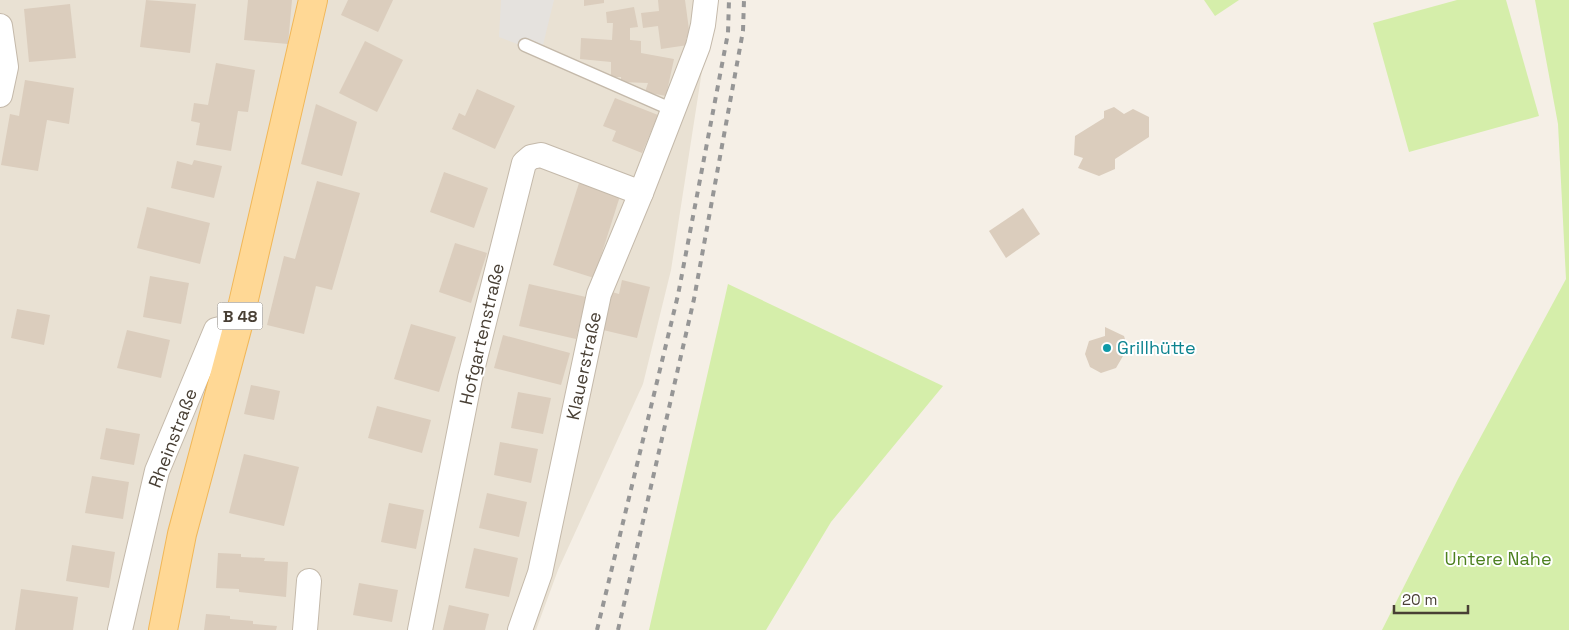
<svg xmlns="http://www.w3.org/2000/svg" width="1569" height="630" font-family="'Space Grotesk',sans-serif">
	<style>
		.residential { fill: #e9e1d3 }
		.green { fill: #d5eeaa }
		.parking { fill: #e5e2de }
		.building { fill: #dbcdbd }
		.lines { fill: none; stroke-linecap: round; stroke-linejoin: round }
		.service-casing { stroke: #c4b9aa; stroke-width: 15 }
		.minor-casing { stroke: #c4b9aa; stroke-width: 26 }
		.primary-casing { stroke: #f1b758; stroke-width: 30 }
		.service { stroke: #fff; stroke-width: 12 }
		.minor { stroke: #fff; stroke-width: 24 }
		.primary { stroke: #ffd895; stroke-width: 28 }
		.rail { stroke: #969696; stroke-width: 4; stroke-dasharray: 6 6; stroke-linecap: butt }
		.culture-dot { fill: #0f9aa8; stroke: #fff; stroke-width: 2 }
		.labels { text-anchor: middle; stroke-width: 4; stroke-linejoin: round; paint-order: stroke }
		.shield { fill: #fff; stroke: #7f7971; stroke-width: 1 }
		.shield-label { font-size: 16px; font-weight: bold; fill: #483f34 }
		.street-label { font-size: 18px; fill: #483f34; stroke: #fff }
		.culture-label { font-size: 18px; fill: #0d838f; stroke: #fff; text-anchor: start }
		.park-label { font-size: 18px; fill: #4d8120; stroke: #fff }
	</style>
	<rect width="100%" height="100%" fill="#f5efe6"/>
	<polygon class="residential" points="0,0 713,0 671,270 643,384 558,570 536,630 0,630"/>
	<g class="green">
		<polygon points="1204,0 1239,0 1215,16"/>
		<polygon points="1457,0 1506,0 1539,116 1409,152 1373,23"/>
		<polygon points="1535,0 1569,0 1569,630 1382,630 1458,479 1566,279 1558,124"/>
		<polygon points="728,284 943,386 831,522 766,630 649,630"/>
	</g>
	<polygon class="parking" points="501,0 554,0 541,53 499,37"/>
	<g class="building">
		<polygon points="146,0 196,4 190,53 140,47"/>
		<polygon points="248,0 292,0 288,44 244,40"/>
		<polygon points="348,0 393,0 378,32 341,15"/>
		<polygon points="584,0 604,0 604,3 584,6"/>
		<polygon points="658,0 685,0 690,37 686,38 688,45 661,49 658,26 643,28 641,13 659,11"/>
		<polygon points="70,4 76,58 29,62 24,9"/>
		<polygon points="634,7 638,27 630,28 630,40 641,41 641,53 674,59 666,96 645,92 648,83 621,82 621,77 611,77 611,62 580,59 581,38 612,40 613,23 607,23 606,12"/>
		<polygon points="365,41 403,60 377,112 339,93"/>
		<polygon points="216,63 255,70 248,112 238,111 231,151 196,145 200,123 191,121 194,103 208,105"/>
		<polygon points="25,80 74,88 69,124 47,120 38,171 1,165 10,114 19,116"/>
		<polygon points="477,89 515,106 495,149 452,129 459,113 465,116"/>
		<polygon points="615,98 658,115 642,153 612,141 616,131 603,126"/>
		<polygon points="316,104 357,122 342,176 301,164"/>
		<polygon points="1114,107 1124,114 1133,109 1149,117 1149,137 1115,159 1115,169 1099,176 1078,168 1083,158 1074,155 1075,136 1104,118 1104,111"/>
		<polygon points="194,160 222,166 214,198 171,188 177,161 192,165"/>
		<polygon points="444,172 488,188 474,228 430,212"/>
		<polygon points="317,181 360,193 332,290 316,286 304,334 267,325 284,256 295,259"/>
		<polygon points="579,183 620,196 594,278 553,265"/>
		<polygon points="147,207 210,223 200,264 137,248"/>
		<polygon points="1023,208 1040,234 1006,258 989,231"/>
		<polygon points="455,243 487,253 471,303 439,292"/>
		<polygon points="150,276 189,283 181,324 143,317"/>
		<polygon points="622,280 650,287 637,338 603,330 612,292 619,294"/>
		<polygon points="529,284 586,297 576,339 519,326"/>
		<polygon points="17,309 50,315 44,345 11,338"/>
		<polygon points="411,324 456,337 439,392 394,379"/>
		<polygon points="1105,327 1124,336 1130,355 1123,356 1116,368 1101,373 1090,367 1085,354 1089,341 1105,336"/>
		<polygon points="127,330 170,340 161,378 117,368"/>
		<polygon points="503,335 570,353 561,385 494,368"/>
		<polygon points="251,385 280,391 274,420 244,414"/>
		<polygon points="518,392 551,398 543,434 511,428"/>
		<polygon points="377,406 431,420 422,453 368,438"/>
		<polygon points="106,428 140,434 134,465 100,459"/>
		<polygon points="500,442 538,449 531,483 494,475"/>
		<polygon points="244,454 299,467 284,526 229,513"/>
		<polygon points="92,476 129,482 123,519 85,513"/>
		<polygon points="487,493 527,502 519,537 479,528"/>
		<polygon points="389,503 424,510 416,549 381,542"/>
		<polygon points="72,545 115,552 109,588 66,581"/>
		<polygon points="474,548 518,558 509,597 465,588"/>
		<polygon points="218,553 241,554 241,557 265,558 264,561 288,562 286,597 239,592 239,589 216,588"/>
		<polygon points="359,583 398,590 392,622 353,615"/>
		<polygon points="21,589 78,597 73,630 15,630"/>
		<polygon points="449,605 489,614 485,630 443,630"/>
		<polygon points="206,614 230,616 230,619 253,621 253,624 277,626 276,630 204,630"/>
	</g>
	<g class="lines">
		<g class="service-casing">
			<polyline id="service" points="525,45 673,110"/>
		</g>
		<g class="minor-casing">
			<g id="minor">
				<polyline points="0,26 6,67 0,95"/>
				<polyline points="120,630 157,471 216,330 238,325"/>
				<polyline points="305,630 309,581"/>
				<polyline points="420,630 470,378 524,163 531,157 541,155 641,193"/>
				<polyline points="520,630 540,573 599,294 641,193 698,46 703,25 706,0"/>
			</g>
		</g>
		<g class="primary-casing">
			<polyline id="primary" points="163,630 182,534 238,325 313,0"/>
		</g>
		<use href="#service" class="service"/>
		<use href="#minor" class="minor"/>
		<use href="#primary" class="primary"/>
		<g class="rail">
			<polyline points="597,630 678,295 728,33 729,0"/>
			<polyline points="618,630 694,299 743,31 744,0"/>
		</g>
	</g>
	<circle class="culture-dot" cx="1107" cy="348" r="5"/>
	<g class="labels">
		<rect class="shield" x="217.5" y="302.5" width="45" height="27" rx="4"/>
		<g class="shield-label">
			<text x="240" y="322">B 48</text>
		</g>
		<g class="street-label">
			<text transform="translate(482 334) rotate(-77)" y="6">Hofgartenstraße</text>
			<text transform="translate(584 366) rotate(-78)" y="6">Klauerstraße</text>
			<text transform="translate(173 438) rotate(-69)" y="6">Rheinstraße</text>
		</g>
		<g class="culture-label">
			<text x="1117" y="354">Grillhütte</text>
		</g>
		<g class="park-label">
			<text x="1498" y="565">Untere Nahe</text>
		</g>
	</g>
	<path d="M1394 605v8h74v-8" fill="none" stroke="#483f34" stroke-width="2.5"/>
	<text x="1402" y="605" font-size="15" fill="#483f34" stroke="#ffffff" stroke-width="4" paint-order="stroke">20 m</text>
</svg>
